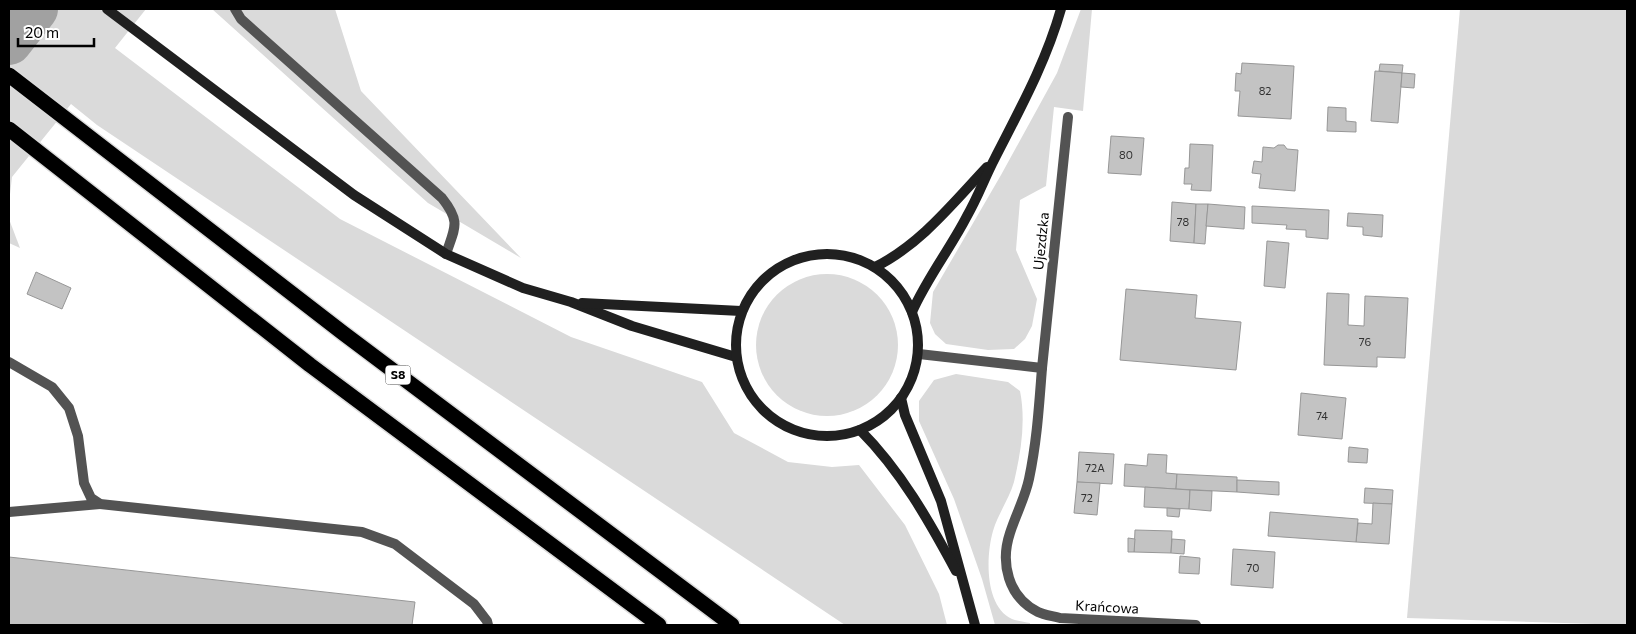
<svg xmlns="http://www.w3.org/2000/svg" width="1636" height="634" font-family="Commissioner,sans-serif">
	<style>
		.green { fill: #dadada }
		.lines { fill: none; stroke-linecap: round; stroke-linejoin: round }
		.river { stroke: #a1a1a1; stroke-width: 46 }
		.building { fill: #c3c3c3; stroke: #979797 }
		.highway-casing { stroke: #dbdbdb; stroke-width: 18 }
		.lane { stroke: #535353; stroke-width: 10 }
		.street { stroke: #535353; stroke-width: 10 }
		.secondary { stroke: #202020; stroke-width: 10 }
		.highway { stroke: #000; stroke-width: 15 }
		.labels { text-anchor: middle; stroke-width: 5; stroke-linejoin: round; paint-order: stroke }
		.number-label { font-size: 11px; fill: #313131 }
		.shield { fill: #fff; stroke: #4c4c4c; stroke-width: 1 }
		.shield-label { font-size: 12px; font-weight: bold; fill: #000 }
		.street-label { font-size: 14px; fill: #000; stroke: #fff }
	</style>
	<rect width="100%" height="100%" fill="#fff"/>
	<g class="green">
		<polygon points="9,9 146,9 115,48 340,219 571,337 702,382 734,433 788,462 832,467 859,465 905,525 939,594 947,625 845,625 97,125 71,104 12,177 9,203"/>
		<polygon points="212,9 335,9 361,91 521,258 428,203"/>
		<polygon points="1081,9 1092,9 1083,111 1054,107 1046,186 1020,200 1016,250 1037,299 1032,326 1025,339 1014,349 988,350 946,344 935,334 930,323 933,292 1001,175 1057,73"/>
		<polygon points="1460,9 1627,9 1627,625 1407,618"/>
		<polygon points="9,219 20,248 9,243"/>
		<circle cx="827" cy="345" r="71"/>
		<path d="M956,374L1008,382L1020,391C1026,421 1021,452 1014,482C1009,499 998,514 993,531C986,555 984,606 1012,619C1017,621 1025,622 1030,623V625H995L982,579L954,499L919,421V401L934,380Z"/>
	</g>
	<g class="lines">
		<polyline class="river" points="9,42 35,9"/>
	</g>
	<g class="building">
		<polygon points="1242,63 1294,66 1291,119 1238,116 1240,91 1235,91 1236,73 1241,74"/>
		<polygon points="1380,64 1403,65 1402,73 1379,71"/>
		<polygon points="1375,71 1402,73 1398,123 1371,121"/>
		<polygon points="1402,73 1415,74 1414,88 1401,87"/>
		<polygon points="1328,107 1346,108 1346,121 1356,122 1356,132 1327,131"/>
		<polygon points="1111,136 1144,138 1141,175 1108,173"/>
		<polygon points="1190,144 1213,145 1211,191 1191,190 1192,184 1184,184 1185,168 1189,168"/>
		<polygon points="1278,145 1284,145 1287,149 1298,150 1295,191 1259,188 1261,174 1252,173 1254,161 1262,162 1263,147 1274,148"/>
		<polygon points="1172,202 1196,204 1194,243 1170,241"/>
		<polygon points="1196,204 1208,204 1205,244 1194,243"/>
		<polygon points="1208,204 1245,207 1244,229 1206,226"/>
		<polygon points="1252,206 1329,210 1328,239 1306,237 1306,230 1286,229 1287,225 1252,223"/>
		<polygon points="1348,213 1383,215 1382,237 1363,235 1363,227 1347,226"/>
		<polygon points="1267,241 1289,243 1285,288 1264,286"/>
		<polygon points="36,272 71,288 62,309 27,294"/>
		<polygon points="1126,289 1197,295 1195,318 1241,322 1236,370 1120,360"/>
		<polygon points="1327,293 1349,294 1348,325 1364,326 1365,296 1408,298 1405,358 1377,357 1377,367 1324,365"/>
		<polygon points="1301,393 1346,398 1342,439 1298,435"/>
		<polygon points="1349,447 1368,449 1367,463 1348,462"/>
		<polygon points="1079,452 1114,454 1112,484 1077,482"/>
		<polygon points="1148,454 1167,455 1166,473 1177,474 1176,489 1124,486 1125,464 1147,466"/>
		<polygon points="1177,474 1237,477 1237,492 1176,489"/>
		<polygon points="1237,480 1279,482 1279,495 1237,492"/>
		<polygon points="1077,482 1100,483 1097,515 1074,513"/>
		<polygon points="1145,487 1190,490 1189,509 1144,507"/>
		<polygon points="1365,488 1393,490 1392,504 1364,503"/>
		<polygon points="1190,490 1212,491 1211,511 1189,509"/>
		<polygon points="1373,503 1392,504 1389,544 1356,542 1358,523 1372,524"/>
		<polygon points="1167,508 1180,509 1179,517 1167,516"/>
		<polygon points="1270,512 1358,519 1356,542 1268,536"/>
		<polygon points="1135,530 1172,531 1171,553 1134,552"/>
		<polygon points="1128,538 1135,539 1134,552 1128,552"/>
		<polygon points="1172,539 1185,540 1184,554 1171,553"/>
		<polygon points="1233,549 1275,552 1273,588 1231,585"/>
		<polygon points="1180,556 1200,558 1199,574 1179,573"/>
		<polygon points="9,557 415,602 412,625 9,625"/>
	</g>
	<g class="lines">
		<g class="highway-casing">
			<g id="highway">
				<polyline points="9,75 343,333 732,625"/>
				<polyline points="9,129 310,365 659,625"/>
			</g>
		</g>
		<g class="lane">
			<path d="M235,9L241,19L442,198C461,222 455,227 446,254"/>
			<polyline points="9,362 52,387 69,408 78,436 84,483 91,498 100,504 362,532 395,544 474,604 487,621 488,625"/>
			<polyline points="9,512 100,504"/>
		</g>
		<g class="street">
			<path d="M919,354L1042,368C1039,406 1037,441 1029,479C1025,498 1016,514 1010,533C1000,563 1008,597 1038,612C1044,615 1053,616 1060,618L1196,625"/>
			<polyline points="1042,368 1068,117"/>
		</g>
		<g class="secondary">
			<polyline points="107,9 354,195 446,254 523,288 571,302 632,326 736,357"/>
			<circle cx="827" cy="345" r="91"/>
			<path d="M875,267C920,245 953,203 987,167"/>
			<polyline points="582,303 741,311"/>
			<path d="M912,312C927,278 950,249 967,216C978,197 985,177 995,158C1020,109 1046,62 1061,9"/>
			<polyline points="901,398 905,415 941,501 975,625"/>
			<path d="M860,430C901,471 929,521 956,571"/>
		</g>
		<use href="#highway" class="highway"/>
	</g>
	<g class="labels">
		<g class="number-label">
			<text x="1265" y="95">82</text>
			<text x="1126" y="159">80</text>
			<text x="1183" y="226">78</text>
			<text x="1365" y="346">76</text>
			<text x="1322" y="420">74</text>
			<text x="1095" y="472">72A</text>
			<text x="1087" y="502">72</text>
			<text x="1253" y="572">70</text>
		</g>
		<rect class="shield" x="385.5" y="365.5" width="25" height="19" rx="4"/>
		<g class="shield-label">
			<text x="398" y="379">S8</text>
		</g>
		<g class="street-label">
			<text transform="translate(1041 241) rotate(-84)" y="5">Ujezdzka</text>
			<text transform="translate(1107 607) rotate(3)" y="5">Krańcowa</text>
		</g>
	</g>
	<rect width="1636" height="634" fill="none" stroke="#000000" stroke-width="20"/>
	<path d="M18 38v8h76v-8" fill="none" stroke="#000000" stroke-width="2.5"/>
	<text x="25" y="38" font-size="15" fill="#000000" stroke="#ffffff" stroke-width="4" paint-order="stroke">20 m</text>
</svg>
